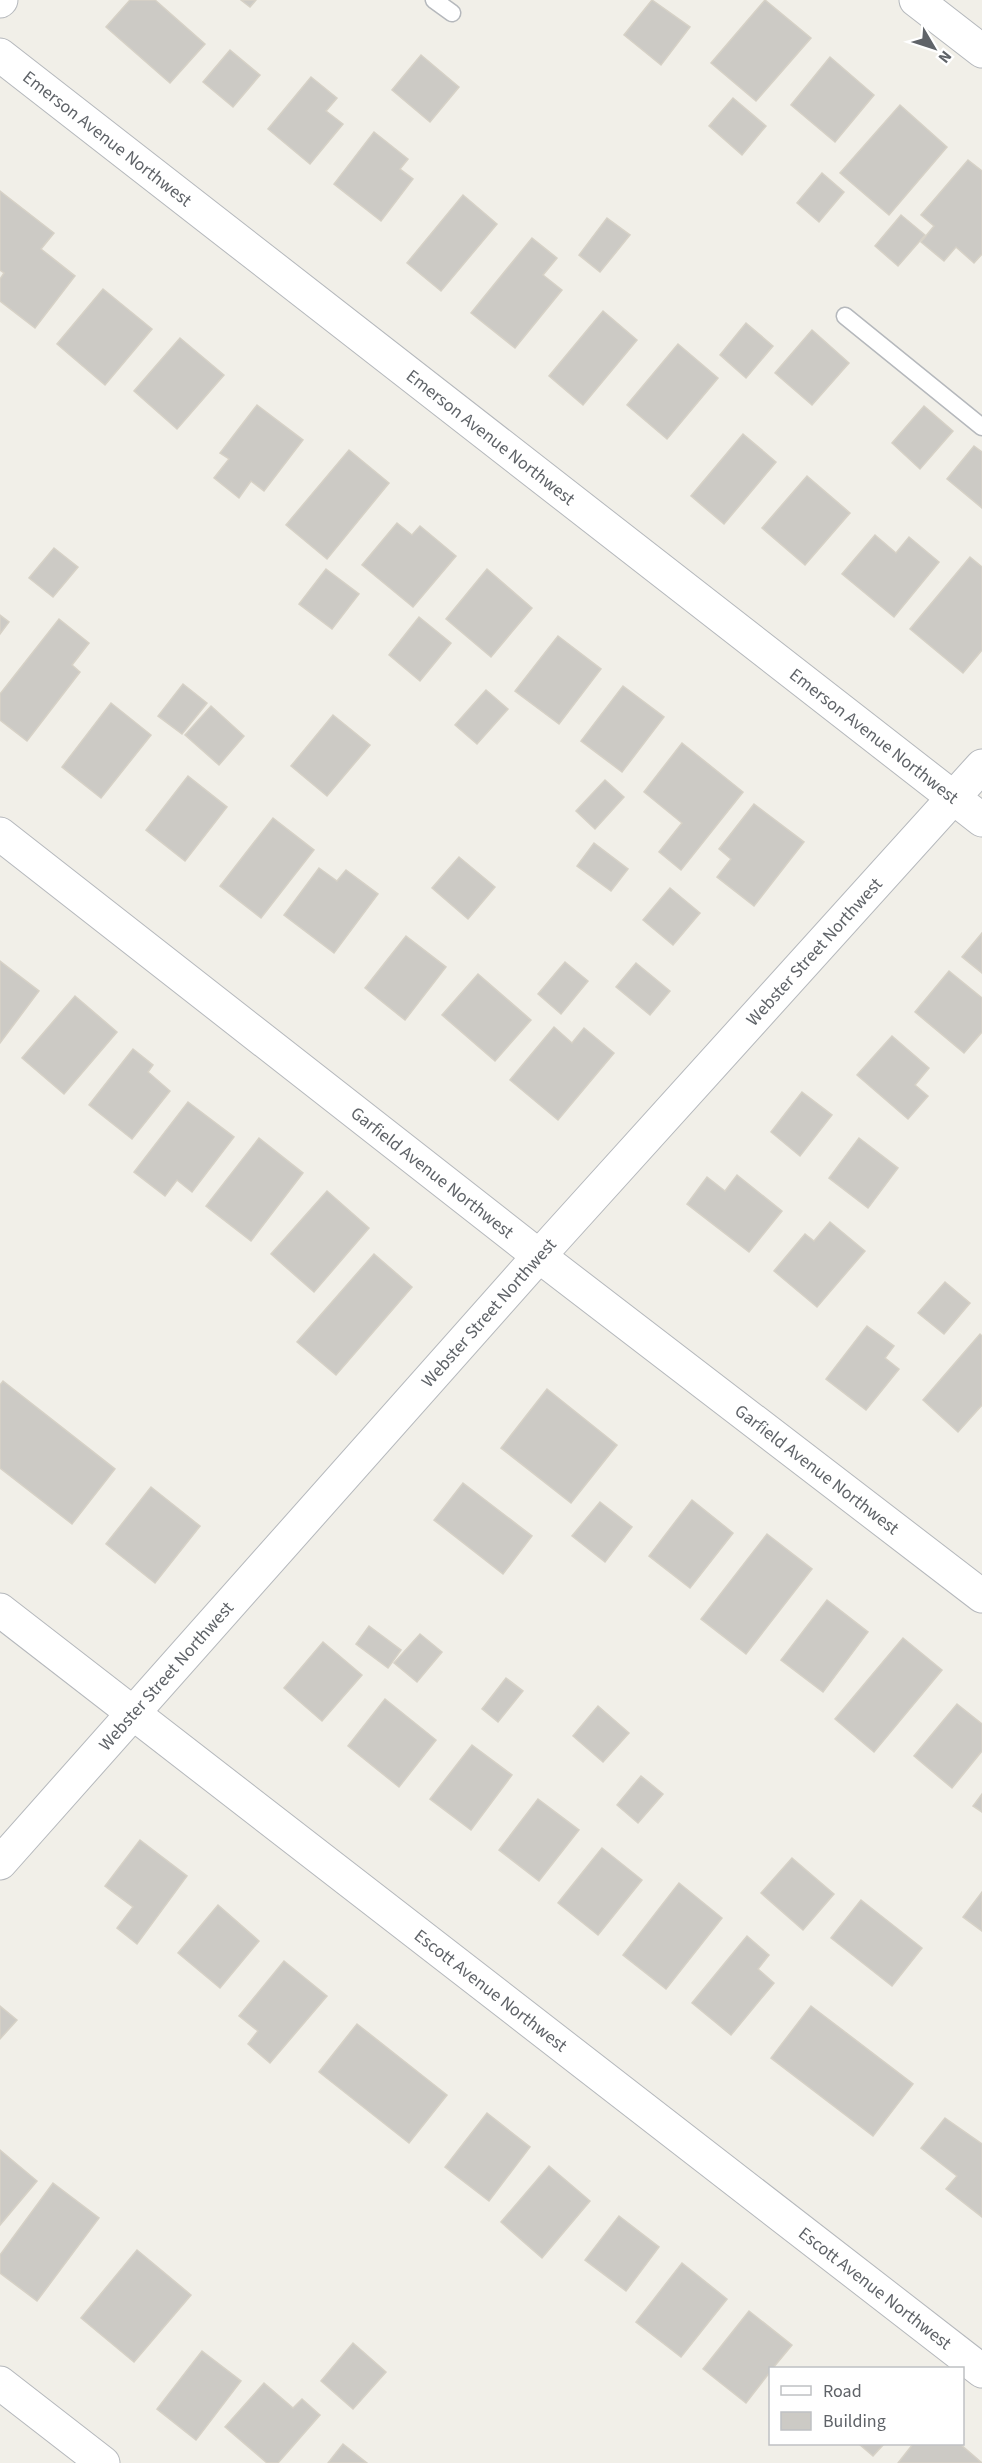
<svg xmlns="http://www.w3.org/2000/svg" width="982" height="2463" font-family="'Source Sans 3',sans-serif">
	<style>
		.building { fill: #cccac5; stroke: #d6d1c6; stroke-width: 1.5 }
		.lines { fill: none; stroke-linecap: round; stroke-linejoin: round }
		.lane-casing { stroke: #b5b8bc; stroke-width: 19 }
		.street-casing { stroke: #b5b8bc; stroke-width: 35 }
		.lane { stroke: #fff; stroke-width: 16 }
		.street { stroke: #fff; stroke-width: 33 }
		.labels { text-anchor: middle; stroke-width: 6; stroke-linejoin: round; paint-order: stroke }
		.street-label { font-size: 18px; fill: #5f6368; stroke: #fff }
	</style>
	<rect width="100%" height="100%" fill="#f1efe8"/>
	<g class="building">
		<polygon points="130,0 155,0 205,44 170,83 106,27"/>
		<polygon points="241,0 256,0 250,7"/>
		<polygon points="652,0 690,27 661,65 624,35"/>
		<polygon points="765,0 811,38 756,101 711,63"/>
		<polygon points="230,50 260,75 233,107 203,82"/>
		<polygon points="421,55 459,87 430,122 392,90"/>
		<polygon points="830,57 874,95 835,142 791,105"/>
		<polygon points="311,77 337,98 326,111 343,124 310,164 268,129"/>
		<polygon points="733,98 766,126 742,155 709,126"/>
		<polygon points="900,105 947,147 889,215 840,173"/>
		<polygon points="374,132 408,159 400,169 413,179 381,221 334,184"/>
		<polygon points="968,160 982,171 982,254 974,263 956,247 944,261 921,242 934,226 921,215"/>
		<polygon points="822,173 844,192 819,222 797,203"/>
		<polygon points="0,191 54,233 41,249 75,276 35,328 0,301 0,279 4,273 0,270"/>
		<polygon points="463,195 497,224 441,291 407,263"/>
		<polygon points="901,215 925,235 898,266 875,246"/>
		<polygon points="607,218 630,235 600,272 579,255"/>
		<polygon points="532,238 557,258 543,275 562,290 515,348 471,313"/>
		<polygon points="103,289 152,329 105,385 57,344"/>
		<polygon points="603,311 637,340 583,405 549,376"/>
		<polygon points="746,323 773,346 746,378 720,355"/>
		<polygon points="812,330 849,363 812,405 775,373"/>
		<polygon points="180,338 224,375 177,429 134,391"/>
		<polygon points="678,344 718,378 667,439 627,405"/>
		<polygon points="257,405 303,440 264,491 251,481 239,498 214,478 229,459 220,453"/>
		<polygon points="924,406 953,431 920,469 892,443"/>
		<polygon points="743,434 776,462 724,524 691,496"/>
		<polygon points="974,446 982,452 982,508 947,479"/>
		<polygon points="349,450 389,483 327,559 286,525"/>
		<polygon points="807,476 850,513 805,565 762,528"/>
		<polygon points="397,523 412,535 420,526 456,556 413,607 362,565"/>
		<polygon points="875,535 896,553 909,537 939,562 894,617 842,574"/>
		<polygon points="54,548 78,567 53,597 29,578"/>
		<polygon points="970,557 982,567 982,650 963,673 910,629"/>
		<polygon points="326,569 359,594 332,629 299,604"/>
		<polygon points="487,569 532,608 491,657 446,619"/>
		<polygon points="0,615 9,622 0,634"/>
		<polygon points="419,617 451,643 420,681 389,655"/>
		<polygon points="59,619 89,643 72,665 80,672 27,741 0,720 0,694"/>
		<polygon points="558,636 601,669 559,724 515,691"/>
		<polygon points="183,684 207,703 182,734 158,716"/>
		<polygon points="623,686 664,717 622,772 581,741"/>
		<polygon points="486,690 508,709 477,744 455,725"/>
		<polygon points="111,703 151,735 101,798 62,767"/>
		<polygon points="211,706 244,736 219,765 185,735"/>
		<polygon points="333,715 370,745 327,796 291,766"/>
		<polygon points="682,743 743,792 681,870 659,852 682,823 644,792"/>
		<polygon points="188,776 227,807 185,861 146,830"/>
		<polygon points="605,780 624,797 595,829 576,811"/>
		<polygon points="754,804 804,842 754,906 717,877 731,859 719,849"/>
		<polygon points="273,818 314,850 261,918 220,886"/>
		<polygon points="594,843 628,869 611,891 577,866"/>
		<polygon points="459,857 495,887 468,919 432,888"/>
		<polygon points="319,868 337,881 346,870 378,894 334,953 284,915"/>
		<polygon points="670,888 700,913 673,945 643,920"/>
		<polygon points="982,933 982,973 962,957"/>
		<polygon points="406,936 446,967 405,1020 365,988"/>
		<polygon points="0,961 39,991 0,1043"/>
		<polygon points="565,962 588,981 561,1014 538,994"/>
		<polygon points="636,963 670,991 650,1015 616,987"/>
		<polygon points="949,971 982,998 982,1032 964,1053 915,1012"/>
		<polygon points="478,974 531,1020 495,1061 442,1015"/>
		<polygon points="75,996 117,1032 64,1094 22,1058"/>
		<polygon points="554,1027 572,1043 584,1028 614,1053 558,1120 510,1080"/>
		<polygon points="892,1036 929,1068 915,1085 928,1096 908,1119 857,1075"/>
		<polygon points="133,1049 153,1065 148,1072 170,1091 132,1139 89,1105"/>
		<polygon points="802,1092 832,1115 800,1156 771,1132"/>
		<polygon points="188,1102 234,1137 192,1192 177,1180 165,1196 134,1172"/>
		<polygon points="259,1138 303,1173 251,1241 206,1206"/>
		<polygon points="859,1138 898,1168 868,1208 829,1178"/>
		<polygon points="737,1175 782,1211 749,1252 687,1204 707,1177 725,1191"/>
		<polygon points="327,1191 369,1228 314,1292 271,1254"/>
		<polygon points="830,1222 865,1251 817,1307 774,1271 805,1234 814,1241"/>
		<polygon points="374,1254 412,1287 336,1375 297,1342"/>
		<polygon points="945,1282 970,1303 944,1334 918,1313"/>
		<polygon points="867,1326 894,1346 885,1358 899,1369 866,1410 826,1379"/>
		<polygon points="980,1334 982,1336 982,1405 958,1432 923,1400"/>
		<polygon points="3,1381 115,1469 72,1524 0,1468 0,1385"/>
		<polygon points="547,1389 617,1445 571,1503 501,1448"/>
		<polygon points="463,1483 532,1536 503,1574 434,1520"/>
		<polygon points="151,1487 200,1526 155,1583 106,1544"/>
		<polygon points="692,1500 733,1533 690,1588 649,1556"/>
		<polygon points="600,1502 632,1527 605,1562 572,1536"/>
		<polygon points="767,1534 812,1569 746,1654 701,1619"/>
		<polygon points="827,1600 868,1632 823,1692 781,1660"/>
		<polygon points="369,1626 401,1650 388,1668 356,1644"/>
		<polygon points="420,1634 442,1652 417,1682 394,1663"/>
		<polygon points="903,1638 942,1670 874,1752 835,1719"/>
		<polygon points="323,1642 362,1675 322,1721 284,1688"/>
		<polygon points="506,1678 523,1691 498,1722 482,1709"/>
		<polygon points="385,1699 436,1740 399,1787 348,1746"/>
		<polygon points="957,1704 982,1724 982,1751 952,1788 914,1756"/>
		<polygon points="598,1706 629,1733 603,1762 573,1736"/>
		<polygon points="472,1745 512,1775 471,1830 430,1799"/>
		<polygon points="641,1776 663,1794 638,1823 617,1805"/>
		<polygon points="982,1794 982,1812 973,1806"/>
		<polygon points="538,1799 579,1830 539,1881 499,1850"/>
		<polygon points="140,1840 187,1876 137,1944 117,1928 133,1907 105,1886"/>
		<polygon points="602,1848 642,1880 598,1935 558,1903"/>
		<polygon points="792,1858 834,1894 803,1930 761,1893"/>
		<polygon points="679,1883 722,1918 666,1989 623,1955"/>
		<polygon points="982,1892 982,1931 963,1917"/>
		<polygon points="861,1900 922,1948 892,1986 831,1938"/>
		<polygon points="218,1905 259,1941 220,1988 178,1953"/>
		<polygon points="747,1936 769,1955 758,1969 774,1983 731,2035 692,2003"/>
		<polygon points="284,1961 327,1996 270,2063 248,2044 258,2031 239,2016"/>
		<polygon points="0,2006 17,2020 0,2039"/>
		<polygon points="811,2006 913,2084 873,2136 771,2058"/>
		<polygon points="357,2024 447,2095 409,2143 319,2072"/>
		<polygon points="487,2113 530,2147 489,2201 445,2167"/>
		<polygon points="945,2118 982,2144 982,2217 946,2189 957,2176 921,2148"/>
		<polygon points="0,2150 37,2181 0,2225"/>
		<polygon points="549,2166 590,2201 542,2258 501,2222"/>
		<polygon points="53,2183 99,2218 37,2301 0,2273 0,2255"/>
		<polygon points="619,2216 659,2247 626,2291 585,2260"/>
		<polygon points="137,2250 191,2295 134,2362 81,2318"/>
		<polygon points="682,2263 727,2299 681,2357 636,2322"/>
		<polygon points="749,2311 792,2345 773,2368 770,2368 770,2372 746,2403 703,2369"/>
		<polygon points="353,2343 386,2372 353,2409 321,2381"/>
		<polygon points="202,2351 241,2381 196,2440 157,2409"/>
		<polygon points="264,2383 293,2408 302,2399 320,2415 278,2463 267,2463 225,2427"/>
		<polygon points="343,2444 367,2463 328,2463"/>
		<polygon points="859,2444 884,2444 873,2456"/>
		<polygon points="913,2444 960,2444 982,2463 898,2463"/>
	</g>
	<g class="lines">
		<g class="lane-casing">
			<g id="lane">
				<polyline points="434,0 452,13"/>
				<polyline points="845,316 982,427"/>
			</g>
		</g>
		<g class="street-casing">
			<g id="street">
				<polyline points="916,0 982,51"/>
				<polyline points="0,1 1,0"/>
				<path id="s1" d="M0,55L982,820"/>
				<path id="s2" d="M0,834L539,1256L982,1596"/>
				<path id="s3" d="M0,1610L982,2371"/>
				<path id="s4" d="M0,1863L539,1256L982,766"/>
				<polyline points="0,2383 103,2463"/>
			</g>
		</g>
		<use href="#lane" class="lane"/>
		<use href="#street" class="street"/>
	</g>
	<g class="labels">
		<g class="street-label">
			<text dy="6" stroke="none"><textPath href="#s1" startOffset="136">Emerson Avenue Northwest</textPath></text>
			<text dy="6" stroke="none"><textPath href="#s1" startOffset="622">Emerson Avenue Northwest</textPath></text>
			<text dy="6" stroke="none"><textPath href="#s1" startOffset="1108">Emerson Avenue Northwest</textPath></text>
			<text dy="6" stroke="none"><textPath href="#s4" startOffset="1222">Webster Street Northwest</textPath></text>
			<text dy="6" stroke="none"><textPath href="#s2" startOffset="549">Garfield Avenue Northwest</textPath></text>
			<text dy="6" stroke="none"><textPath href="#s4" startOffset="736">Webster Street Northwest</textPath></text>
			<text dy="6" stroke="none"><textPath href="#s2" startOffset="1035">Garfield Avenue Northwest</textPath></text>
			<text dy="6" stroke="none"><textPath href="#s4" startOffset="250">Webster Street Northwest</textPath></text>
			<text dy="6" stroke="none"><textPath href="#s3" startOffset="621">Escott Avenue Northwest</textPath></text>
			<text dy="6" stroke="none"><textPath href="#s3" startOffset="1107">Escott Avenue Northwest</textPath></text>
		</g>
	</g>
	<rect x="769" y="2367" width="195" height="78" fill="#ffffff" stroke="#bfc1c3" stroke-width="1.5"/>
	<rect x="781" y="2386" width="30" height="9" fill="#ffffff" stroke="#bfc1c3" stroke-width="1.5"/>
	<text x="823" y="2397" font-size="18" fill="#5f6368">Road</text>
	<rect x="781" y="2412" width="30" height="18" fill="#cccac5" stroke="#bfc1c3" stroke-width="1.5"/>
	<text x="823" y="2427" font-size="18" fill="#5f6368">Building</text>
	<g transform="translate(934 48) rotate(129)" stroke="#ffffff" stroke-width="4.5" paint-order="stroke">
	<path d="M0-4.5L10 22L0 15L-10 22Z" fill="#5f6368"/>
	<text y="-9" font-size="16" font-weight="bold" text-anchor="middle" fill="#5f6368">N</text>
	</g>
</svg>
